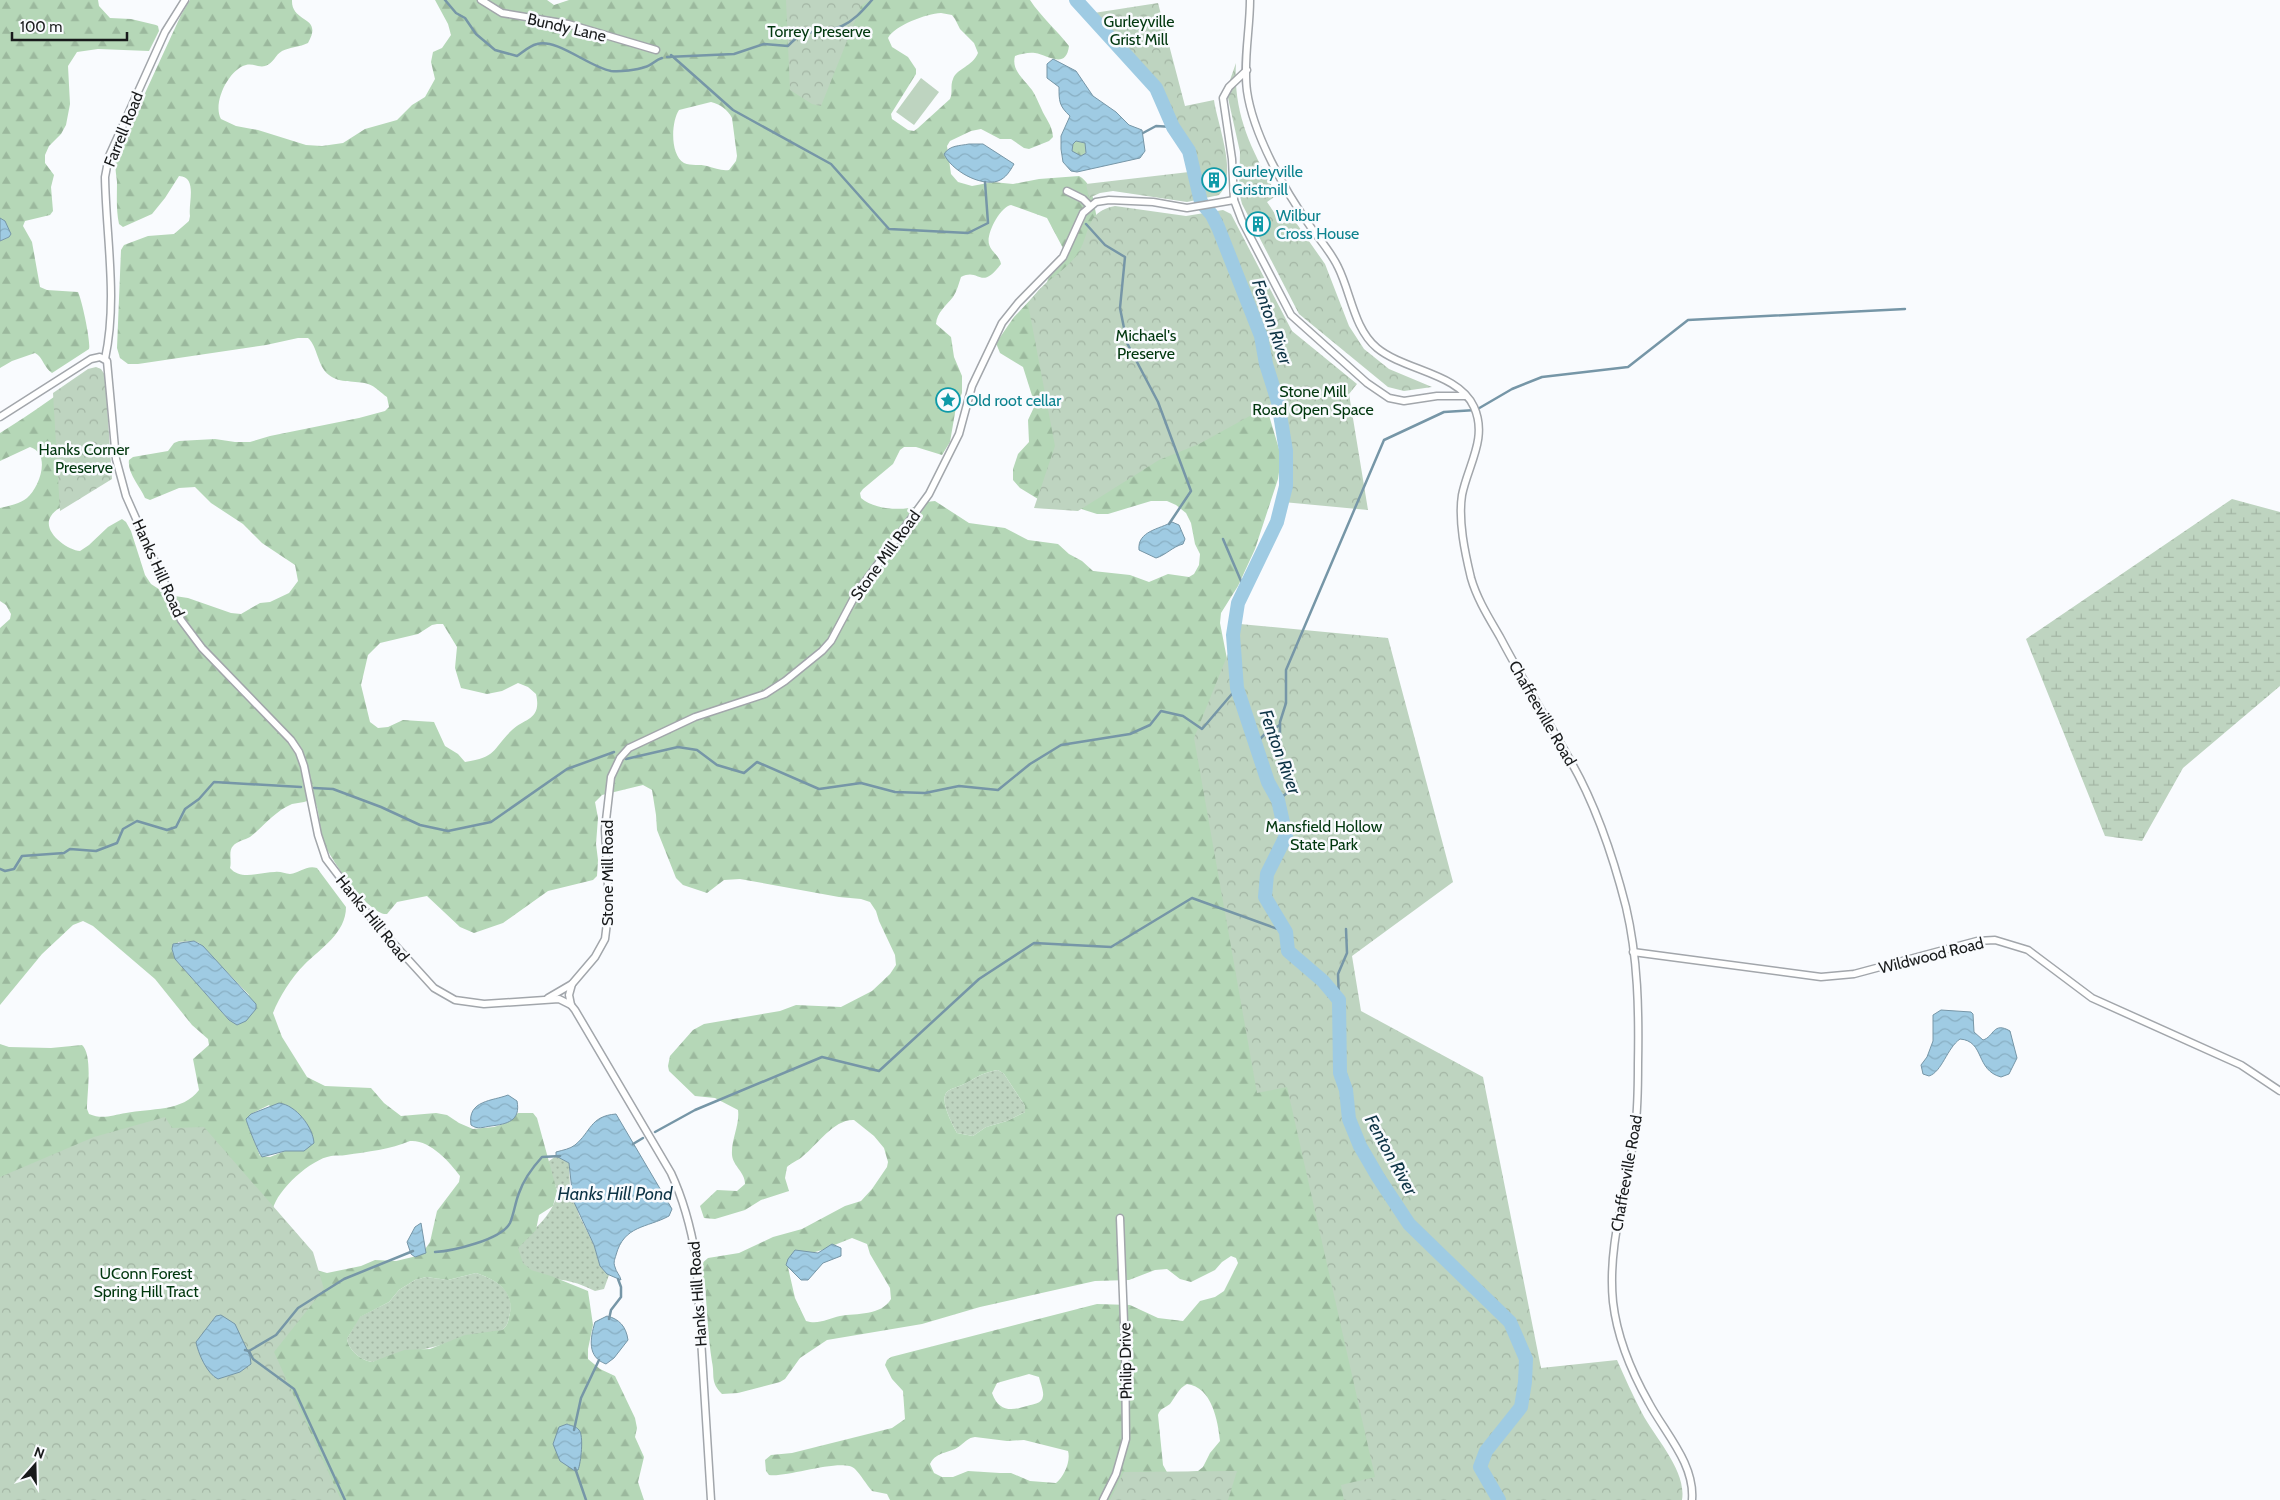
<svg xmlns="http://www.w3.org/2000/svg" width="2280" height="1500" font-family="Cabin,sans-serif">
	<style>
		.grass { fill: url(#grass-dots) }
		.forest { fill: url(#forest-firs); fill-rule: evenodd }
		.wetland { fill: url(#wetland-marsh) }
		.park { fill: url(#park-crowns) }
		.pitch { fill: #bed4c0 }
		.water { fill: url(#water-waves); stroke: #7696a7; fill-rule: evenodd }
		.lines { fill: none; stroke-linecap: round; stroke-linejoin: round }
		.stream { stroke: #7696a7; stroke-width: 2.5 }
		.river { stroke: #9fcbe3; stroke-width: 14 }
		.street-casing { stroke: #a2a6ab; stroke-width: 9 }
		.street { stroke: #fff; stroke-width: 6 }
		.labels { text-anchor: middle; stroke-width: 5; stroke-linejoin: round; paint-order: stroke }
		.park-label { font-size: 16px; fill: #00370e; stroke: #f9fbfe }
		.street-label { font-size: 16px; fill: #181a1b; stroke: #f9fbfe }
		.culture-label { font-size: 16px; fill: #0d838f; stroke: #f9fbfe; text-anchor: start }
		.water-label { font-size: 18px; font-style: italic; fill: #0d3345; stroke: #f9fbfe }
	</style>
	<defs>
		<pattern id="grass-dots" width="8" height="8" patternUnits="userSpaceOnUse" patternTransform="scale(1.25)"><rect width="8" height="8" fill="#bed4c0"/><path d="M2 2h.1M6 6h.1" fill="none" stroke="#a3b5a4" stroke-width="1.8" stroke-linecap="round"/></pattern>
		<pattern id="forest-firs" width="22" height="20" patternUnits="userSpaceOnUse" patternTransform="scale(1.25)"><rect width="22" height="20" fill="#b5d7b7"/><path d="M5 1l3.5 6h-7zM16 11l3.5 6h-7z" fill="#9bb89d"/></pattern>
		<pattern id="wetland-marsh" width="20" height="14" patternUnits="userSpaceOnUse" patternTransform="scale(1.25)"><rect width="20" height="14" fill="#bed4c0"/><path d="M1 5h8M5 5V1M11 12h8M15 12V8" fill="none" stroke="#a3b5a4"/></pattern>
		<pattern id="park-crowns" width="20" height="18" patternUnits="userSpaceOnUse" patternTransform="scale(1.25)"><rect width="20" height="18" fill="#bed4c0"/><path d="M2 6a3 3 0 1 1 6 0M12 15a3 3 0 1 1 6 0" fill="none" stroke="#a3b5a4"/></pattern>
		<pattern id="water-waves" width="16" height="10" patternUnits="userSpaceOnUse" patternTransform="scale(1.25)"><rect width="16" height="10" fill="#9fcbe3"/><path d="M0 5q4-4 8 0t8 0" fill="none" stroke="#88aec2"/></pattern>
	</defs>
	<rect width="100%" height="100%" fill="#f9fbfe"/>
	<g class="grass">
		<path d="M998,1070L1004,1074L1025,1106V1112L1007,1121L986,1127L973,1136L957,1133C952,1124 938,1098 948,1091C952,1088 958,1087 962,1085C977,1078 980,1073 998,1070Z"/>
		<path d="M556,1156L569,1163L570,1187L579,1215L594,1245L600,1266L609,1275L604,1289L595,1291C574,1280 555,1277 532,1280L514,1249C533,1228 550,1221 558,1192L549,1170V1161Z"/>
		<path d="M476,1273C497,1280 517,1292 509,1317C508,1323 507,1326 502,1330L372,1362C361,1360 349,1351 347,1339L359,1317L389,1302L399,1290L415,1280L426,1277L448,1280Z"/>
	</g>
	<g class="forest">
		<path d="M0,0H98L99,6L110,18L131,19L156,25L158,26L159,31L149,51L98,49L77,52L68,66L70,104L66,125L61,134L49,146L45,155V163L54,175L51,187L53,211L50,215L25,221L23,226L32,242L40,287L47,290L78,292C82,300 91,343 89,349L52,373C44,368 43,357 35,353L12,361L0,368V241L9,237L0,218Z"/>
		<path d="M190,0H292C291,24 324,15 308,43C300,47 290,47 282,51C275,55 274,63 265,66C259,68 253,63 246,65C229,69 212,103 221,119L236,126L258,130L306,145L322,146L343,143L365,129L397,120L412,105L425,97L435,79L431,62L433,52L442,48L451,35L448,24L435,0H547L554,5L569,0H1030C1041,17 1057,30 1069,46C1066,70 1048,55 1035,53C1029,52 1020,54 1015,56C1011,70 1024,79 1032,90C1036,96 1038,102 1041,108C1046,120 1052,124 1053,137L1049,141L1029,149L1024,148L1011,139H1000L981,129L971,131L950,141L947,146L951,174L958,182L972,186L993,182L1013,184L1039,179L1079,176C1095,185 1093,206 1098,221L1257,375L1279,449L1281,459L1278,479L1255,549L1238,586L1221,613L1220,623L1228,664L1488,1500H890L887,1494L872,1491C866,1484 861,1475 855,1469C843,1457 787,1478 769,1475L766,1471L765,1460L771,1455L792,1453L892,1428L905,1419L903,1391L892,1379L885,1365L887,1360L891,1357L1097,1304L1130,1305L1158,1318L1183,1321L1200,1301L1215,1297L1224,1291L1238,1263L1236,1258L1231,1256L1222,1262L1215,1270L1191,1282L1180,1279L1167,1269L1155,1270L1129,1280L1095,1281L980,1307L922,1324L827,1340L800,1358L785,1379L780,1382L738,1393L722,1394C710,1382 715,1376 712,1362C708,1336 707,1311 705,1284C704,1278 701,1272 700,1265L708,1258L739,1253L773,1237L802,1229L845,1206L861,1201L872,1189L887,1167L888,1162L884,1148L874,1136L854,1120C834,1119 817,1145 803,1156C798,1161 792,1162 787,1167L785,1178L789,1191L761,1200L745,1210L715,1219L704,1218L700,1206L717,1190L737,1191L745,1184C745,1172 733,1166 732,1155C731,1139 740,1125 738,1110L715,1098L695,1096L669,1071L668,1066L670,1056L693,1030L704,1024L780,1011L796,1005L841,1007L872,991L890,974L896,965L895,955L879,921L876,911L870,902L861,899L839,897L740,879L724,880L707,893L683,885L676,878L657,830L656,815L652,790L643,785L602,795L595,802L598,818L596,844L598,860L597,876L593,880L548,891L503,923L474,933L460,927L427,896L397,902L387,914C369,916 329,857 323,841C320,834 319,804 314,801C311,798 307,801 304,802C300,803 296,803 292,804C275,811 264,826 250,837C245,840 237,841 233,846C228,851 232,861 230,868C241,881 260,872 275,872C280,871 285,874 290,874C300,873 306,865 317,868L346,907C346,933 321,948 304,965C292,977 279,997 273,1013L282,1037L307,1077L325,1086L371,1088L384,1103L401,1116L436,1113L447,1115L459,1123L473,1129L494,1127L506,1123L518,1113H533L537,1118L557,1191L553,1206L539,1215L536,1230L518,1248L523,1263L531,1270L551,1276L588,1291L593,1325L588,1349V1359L600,1369L615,1376L635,1418L637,1428L635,1437L644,1457L638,1482L644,1500H76L0,1182V1044L9,1047L51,1048L82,1045C93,1055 87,1093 87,1109L89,1114C103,1120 112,1115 126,1113C150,1108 183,1112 199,1090L193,1059L209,1045L208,1039L192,1025L155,979L93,926L83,921L73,925L42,954L0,1005V628L10,619L11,614L6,605L0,601V508C8,506 20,504 27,498C39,488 52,454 30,447L0,461V433C33,413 63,390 95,368L100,369L101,373L74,500C67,504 55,509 51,516C41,531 67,550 80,551L89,545L108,527L122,519L126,522L131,531L145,575L151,584L168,595L188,598L231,613L241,614L260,603L270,602L289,593L298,581L295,565L262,543L243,524L211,503L195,487L179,488L150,500L145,498C140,486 127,473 129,460L133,457L168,451L174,443L179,441L215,439L235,442H250L270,436L359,418L385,411L389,407L387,397C381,393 375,386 368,384C355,380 340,384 329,375C317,366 318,347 308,338H298L266,345L138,364H128L120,358L117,348L121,250L124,245L148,236L174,234L189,221L190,216C188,203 198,177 179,176L165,198L152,214L123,227L119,224C116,210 117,197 117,182C116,172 114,165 117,154L181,15ZM941,13L952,15L955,19L960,29L974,43L978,53C972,67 957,68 953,79C950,86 953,92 950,99L918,128L914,131L908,130L892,119L891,114L916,74V69L908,57L892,47L888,38C895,25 926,14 941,13ZM711,102C720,104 728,110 732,118L737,156L736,161L729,170C721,171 715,168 707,166C700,164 691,166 684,163C670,155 671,122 679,110ZM1011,205L1047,218L1065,252L1050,273L1047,282L1014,317L996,343L1000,353L1023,367L1035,405L1028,420L1029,442L1018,454L1013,469V480L1020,488L1038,499L1075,507L1097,514H1108L1151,501H1167L1176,505L1186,513L1191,523L1195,544L1200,554L1199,565L1194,574L1189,577L1168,574L1149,582L1130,575L1093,571L1082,561L1069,554L1058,544L1028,540L1005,528L969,523L935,501C928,501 925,504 919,506C902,511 875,510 861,498L860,493L863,489L893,464L900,450L904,447H916L942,455L950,442L956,407L962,393V376L954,357L951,337L936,324C937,312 946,306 953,297C957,291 959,283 961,277C980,267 980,292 1001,264C1000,256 991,252 989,244C986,234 1000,207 1011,205ZM437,624H443L457,647L455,668L461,688L487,694L502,691L518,683L528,687L536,694C542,720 525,718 512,730C492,749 498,757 465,762L458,754L445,746L434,722L403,720L388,727L378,728L370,722L361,685L368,655L380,643L418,634L432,625ZM194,941L199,943L249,995L229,1020L175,959L178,942ZM998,1070L1004,1074L1025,1106V1112L1007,1121L986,1127L973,1136L957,1133C952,1124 938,1098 948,1091C952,1088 958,1087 962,1085C977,1078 980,1073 998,1070ZM269,1105L304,1151H285L270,1157L260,1156L246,1119L251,1114ZM410,1141C429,1139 450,1162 460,1176L459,1182L437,1211L430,1242L421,1255L396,1261L375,1260L361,1266L327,1273L313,1269L273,1209C277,1190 311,1159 331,1156C336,1155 341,1156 346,1155C367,1152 391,1149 410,1141ZM852,1238L867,1244L870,1254L890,1288L891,1299C881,1316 857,1313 840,1316C829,1318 819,1325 806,1321L795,1298L787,1263L791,1259L822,1250ZM476,1273C497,1280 516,1292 509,1317C508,1323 507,1326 502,1330L465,1335L430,1349L404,1350L372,1362C361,1360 349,1351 347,1339L360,1317L389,1302L399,1290L415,1280L426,1277L448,1280ZM1029,1374L1039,1377C1040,1382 1044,1391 1043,1396C1042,1404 1033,1404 1027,1406C1011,1411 999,1412 992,1393L997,1383ZM1187,1384C1212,1387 1218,1421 1220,1441L1210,1453L1203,1467L1198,1471L1168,1474L1163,1465L1158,1415C1160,1408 1165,1408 1170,1404C1176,1396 1178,1389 1187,1384ZM975,1437L1007,1441L1024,1440L1068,1451C1071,1461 1064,1477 1056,1483L1030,1481L1011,1473H1000L968,1471L953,1477H942L934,1473L930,1464C937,1450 951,1454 961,1445C966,1441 968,1438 975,1437Z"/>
		<circle cx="1079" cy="148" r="8"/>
	</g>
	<polygon class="wetland" points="2232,499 2280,512 2280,686 2183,768 2142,841 2105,836 2026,639"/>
	<g class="park">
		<polygon points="786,0 870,0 861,6 821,106 812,104 790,90"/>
		<path d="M1158,3L1185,106L1214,100C1217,123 1239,177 1219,195L1187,202L1113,191L1100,193L1089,198L1086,184L1189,172L1184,135L1169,109L1147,84L1120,48L1081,15Z"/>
		<path d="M1236,63C1233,115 1252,151 1277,195L1267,202L1282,224L1292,217L1325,264L1349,326L1364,349L1389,369L1432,387L1404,391L1388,387L1299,314L1242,204L1239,192L1240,152L1228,98L1230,80Z"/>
		<path d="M1115,206L1186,216L1223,210L1231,214L1292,331L1357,384L1349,394L1368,510L1283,502C1291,467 1285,435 1275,402L1199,444L1159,460L1078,511L1034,508L1055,446L1028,304C1032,298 1037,291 1043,286C1055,275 1067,268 1077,255C1091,234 1084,212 1115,206Z"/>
		<polygon points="96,367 101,369 105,375 112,479 60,511 53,393 88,369"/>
		<path d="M1240,624L1388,638L1453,882L1352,956L1361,1011L1483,1077L1541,1368L1617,1360C1625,1378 1633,1396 1642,1413C1655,1438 1687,1471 1682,1500H1344L1341,1485L1375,1477L1287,1087L1257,1093L1194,738Z"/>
		<polygon points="165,1117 172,1128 204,1127 313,1252 324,1289 274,1352 341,1500 0,1500 0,1177 94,1137"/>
		<polygon points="1237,1471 1228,1500 1110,1500 1124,1472"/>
	</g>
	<polygon class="pitch" points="921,78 939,92 914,125 896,112"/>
	<g class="water">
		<path d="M1053,59L1076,71L1093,96L1116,112L1129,125L1142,130L1145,151L1140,158L1077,172L1071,171L1063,162L1061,149V136L1070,116C1059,106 1059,101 1059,87L1047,78V64ZM1076,141L1085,143L1086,153L1081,156L1072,151L1073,144Z"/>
		<path d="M969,144H983L1014,164C1010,171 1006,178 998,181C980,187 951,170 944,154C950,145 959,146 969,144Z"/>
		<polygon points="0,218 5,221 11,234 9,237 0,241"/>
		<path d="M1172,522L1179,525L1185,539L1183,544C1172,547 1166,555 1156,558L1139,550C1137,531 1160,529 1172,522Z"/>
		<polygon points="194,941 203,946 256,1004 256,1009 246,1021 237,1025 229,1020 175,959 172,949 173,944"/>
		<path d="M1941,1010L1971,1012L1973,1014L1974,1032L1983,1040C1994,1037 1993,1021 2010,1031L2017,1058L2009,1074L2001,1077C1975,1070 1985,1041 1960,1039C1947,1048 1942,1072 1929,1076L1923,1074L1921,1065L1927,1057L1933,1041V1015Z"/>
		<path d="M508,1095L517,1101C521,1121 507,1124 491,1126C483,1127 478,1130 471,1125C467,1100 493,1101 508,1095Z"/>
		<path d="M279,1103C296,1105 313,1127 314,1143L304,1151H285L262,1157C259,1154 247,1124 246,1119L251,1114Z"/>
		<path d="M616,1114L672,1209L669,1216C647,1228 624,1225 616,1255C615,1259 613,1262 615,1267C616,1272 620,1275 621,1280L607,1274L600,1266L594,1245L573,1200L569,1163L556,1156V1152C563,1150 570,1149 575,1145C591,1132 590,1116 616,1114Z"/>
		<polygon points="421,1223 426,1253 415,1257 411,1254 407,1242 415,1227"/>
		<polygon points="832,1244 841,1248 841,1256 823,1263 808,1280 801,1280 786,1265 788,1259 795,1250 818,1253"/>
		<path d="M221,1315L235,1324L250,1356L251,1364L240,1372L218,1379C207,1374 198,1353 196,1342L216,1316Z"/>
		<path d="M607,1316C619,1319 626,1326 628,1340L614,1358L606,1364C587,1357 590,1339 595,1322Z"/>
		<path d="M567,1424C571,1426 576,1426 579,1430C584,1435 581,1463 578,1470L575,1471L560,1461L553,1444L559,1427Z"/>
	</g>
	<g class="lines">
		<g class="stream">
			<path d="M445,0L456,13L465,18L476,34L495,50L517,56C523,52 529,46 537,44C557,38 589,67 611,71C620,72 637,70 645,67C651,66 655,60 662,58"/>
			<polyline points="671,55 733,110 831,164 889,229 968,233 988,223 985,182"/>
			<path d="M667,57L734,54L764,44L788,46C806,25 820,36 842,26C855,20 863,10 872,0"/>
			<polyline points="1143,133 1156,126 1173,127"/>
			<polyline points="1086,224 1105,245 1125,257 1120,308 1127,343 1158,402 1191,491 1169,524"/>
			<polyline points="1223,539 1244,588"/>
			<polyline points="1256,743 1266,733 1280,725"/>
			<polyline points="626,759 678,747 697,750 717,765 744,773 757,762 819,789 861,783 895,792 925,793 959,786 998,790 1030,764 1061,745 1130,734 1150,725 1161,711 1183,716 1202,729 1237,688"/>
			<polyline points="314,788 333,789 381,807 420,825 448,831 491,822 567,769 614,752"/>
			<polyline points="1278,800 1287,793 1280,748 1280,722 1286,703 1286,670 1384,440 1444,412 1476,410 1512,389 1542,377 1628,367 1688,320 1905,309"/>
			<polyline points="0,869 5,871 14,869 22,856 64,853 70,849 96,851 117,843 123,829 137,821 167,830 176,827 185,809 199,799 214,782 301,787"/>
			<polyline points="1339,1000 1338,974 1347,953 1346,929"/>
			<polyline points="655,1132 695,1110 822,1057 879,1071 979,979 1034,943 1111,947 1192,898 1286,932"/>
			<polyline points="633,1144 643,1138"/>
			<path d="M435,1252C452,1251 501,1240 510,1223C514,1214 515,1203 519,1193C524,1179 532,1168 542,1157L560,1156"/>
			<polyline points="609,1319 611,1310 621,1297 621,1287 618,1279"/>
			<polyline points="245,1350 249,1351 276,1335 298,1308 344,1279 413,1251"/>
			<polyline points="249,1351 253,1359 294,1389 345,1500"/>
			<polyline points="574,1430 581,1398 599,1360"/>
			<polyline points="575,1468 586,1500"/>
		</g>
		<polyline class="river" points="1076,0 1156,88 1173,127 1189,151 1201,202 1212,215 1218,227 1261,336 1266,364 1278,402 1286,451 1286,486 1277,522 1238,603 1233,635 1237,688 1268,782 1278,800 1286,836 1267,874 1265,897 1286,932 1288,951 1323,981 1339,1000 1340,1073 1346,1090 1349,1119 1360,1146 1378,1177 1409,1224 1510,1322 1526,1359 1525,1382 1521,1407 1486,1451 1480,1467 1499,1500"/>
		<g class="street-casing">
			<g id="street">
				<polyline points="481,0 502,13 568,24 656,50"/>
				<path d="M1250,0C1250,30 1243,61 1247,91C1253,134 1285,191 1310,226C1319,239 1331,252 1338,267C1351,293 1354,329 1377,348C1405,371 1459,373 1474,407C1488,438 1468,465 1462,495C1458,521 1465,553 1471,578C1477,599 1489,618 1500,637C1522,679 1547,719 1570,760C1596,805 1613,856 1626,907C1638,958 1639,1011 1638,1064C1638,1086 1638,1108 1635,1130C1628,1187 1607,1243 1613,1302C1617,1337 1632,1373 1649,1403C1665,1433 1695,1464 1692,1500"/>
				<polyline points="1247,70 1229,87 1223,98 1232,159 1234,200 1242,221 1291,315 1367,383 1389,398 1404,401 1437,396 1466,396"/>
				<polyline points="1067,191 1083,199 1090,206"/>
				<path d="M105,359C118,299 106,237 105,177L109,156L165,32L185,0"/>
				<path d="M0,417L91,359L100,357L107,361L116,459L126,496L181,620L202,648L291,740L299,752L304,766L318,835L326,859L374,922L434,988L455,1000L484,1004L559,999L571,1005L575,1010L671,1173C684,1201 691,1228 696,1258L711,1500"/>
				<polyline points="1633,952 1821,977 1854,974 1977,941 1995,940 2028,950 2092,998 2241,1065 2280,1091"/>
				<polyline points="548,998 572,984 595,957 605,939 609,906 605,829 611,777 620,758 629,748 695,717 765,694 785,681 822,651 831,641 856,594 929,494 959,434 972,386 1002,323 1018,303 1063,257 1083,213 1096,202 1109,200 1153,202 1187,208 1234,200"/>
				<polyline points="571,1005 569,995 572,984"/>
				<polyline points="1103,1500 1116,1474 1126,1439 1125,1348 1120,1218"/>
			</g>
		</g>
		<use href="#street" class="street"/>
	</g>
	<defs>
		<g id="building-ring" transform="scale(1.25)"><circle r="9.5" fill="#f9fbfe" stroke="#0f9aa8" stroke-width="1.5"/><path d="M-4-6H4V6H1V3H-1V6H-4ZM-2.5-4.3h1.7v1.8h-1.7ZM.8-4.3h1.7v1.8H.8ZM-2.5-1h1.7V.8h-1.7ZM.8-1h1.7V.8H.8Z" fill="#0f9aa8"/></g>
		<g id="sight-ring" transform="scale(1.25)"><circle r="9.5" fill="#f9fbfe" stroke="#0f9aa8" stroke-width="1.5"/><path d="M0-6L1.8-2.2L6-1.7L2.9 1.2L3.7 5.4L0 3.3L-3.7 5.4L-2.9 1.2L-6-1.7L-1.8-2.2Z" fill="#0f9aa8"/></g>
	</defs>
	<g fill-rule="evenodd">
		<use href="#building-ring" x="1214" y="180"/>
		<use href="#building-ring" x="1258" y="224"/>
		<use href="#sight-ring" x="948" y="400"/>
	</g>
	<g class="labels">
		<g class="park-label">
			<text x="1139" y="27">Gurleyville<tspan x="1139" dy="18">Grist Mill</tspan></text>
			<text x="819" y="37">Torrey Preserve</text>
			<text x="1146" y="341">Michael's<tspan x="1146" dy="18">Preserve</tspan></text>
			<text x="1313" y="397">Stone Mill<tspan x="1313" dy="18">Road Open Space</tspan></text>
			<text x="84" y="455">Hanks Corner<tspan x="84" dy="18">Preserve</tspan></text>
			<text x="1324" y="832">Mansfield Hollow<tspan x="1324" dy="18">State Park</tspan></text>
			<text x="146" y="1279">UConn Forest<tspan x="146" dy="18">Spring Hill Tract</tspan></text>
		</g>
		<g class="street-label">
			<text transform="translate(567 27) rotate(13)" y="6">Bundy Lane</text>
			<text transform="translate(123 129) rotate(-68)" y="6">Farrell Road</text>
			<text transform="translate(885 555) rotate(-54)" y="6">Stone Mill Road</text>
			<text transform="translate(159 568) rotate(66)" y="6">Hanks Hill Road</text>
			<text transform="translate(1543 713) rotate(60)" y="6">Chaffeeville Road</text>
			<text transform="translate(607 873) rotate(-90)" y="6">Stone Mill Road</text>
			<text transform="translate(373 918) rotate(51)" y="6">Hanks Hill Road</text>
			<text transform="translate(1931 955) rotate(-14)" y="6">Wildwood Road</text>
			<text transform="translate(1626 1173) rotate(-80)" y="6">Chaffeeville Road</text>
			<text transform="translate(697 1294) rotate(-94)" y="6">Hanks Hill Road</text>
			<text transform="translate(1125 1361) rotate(-91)" y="6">Philip Drive</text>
		</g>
		<g class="culture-label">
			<text x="1232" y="177">Gurleyville<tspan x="1232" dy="18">Gristmill</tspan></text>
			<text x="1276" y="221">Wilbur<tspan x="1276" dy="18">Cross House</tspan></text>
			<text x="966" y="406">Old root cellar</text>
		</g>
		<g class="water-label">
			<text transform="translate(1272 322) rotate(71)" y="6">Fenton River</text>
			<text transform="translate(1280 752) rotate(70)" y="6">Fenton River</text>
			<text transform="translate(1391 1155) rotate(61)" y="6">Fenton River</text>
			<text x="615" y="1200">Hanks Hill Pond</text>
		</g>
	</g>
	<g transform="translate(35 1465) rotate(20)" stroke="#f9fbfe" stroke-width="4" paint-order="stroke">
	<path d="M0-4L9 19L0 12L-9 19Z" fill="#181a1b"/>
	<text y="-8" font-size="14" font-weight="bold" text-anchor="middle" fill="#181a1b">N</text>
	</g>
	<path d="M12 32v8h115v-8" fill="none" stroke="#181a1b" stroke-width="2.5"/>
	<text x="20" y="32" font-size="15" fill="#181a1b" stroke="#f9fbfe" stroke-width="4" paint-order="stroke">100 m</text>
</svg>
